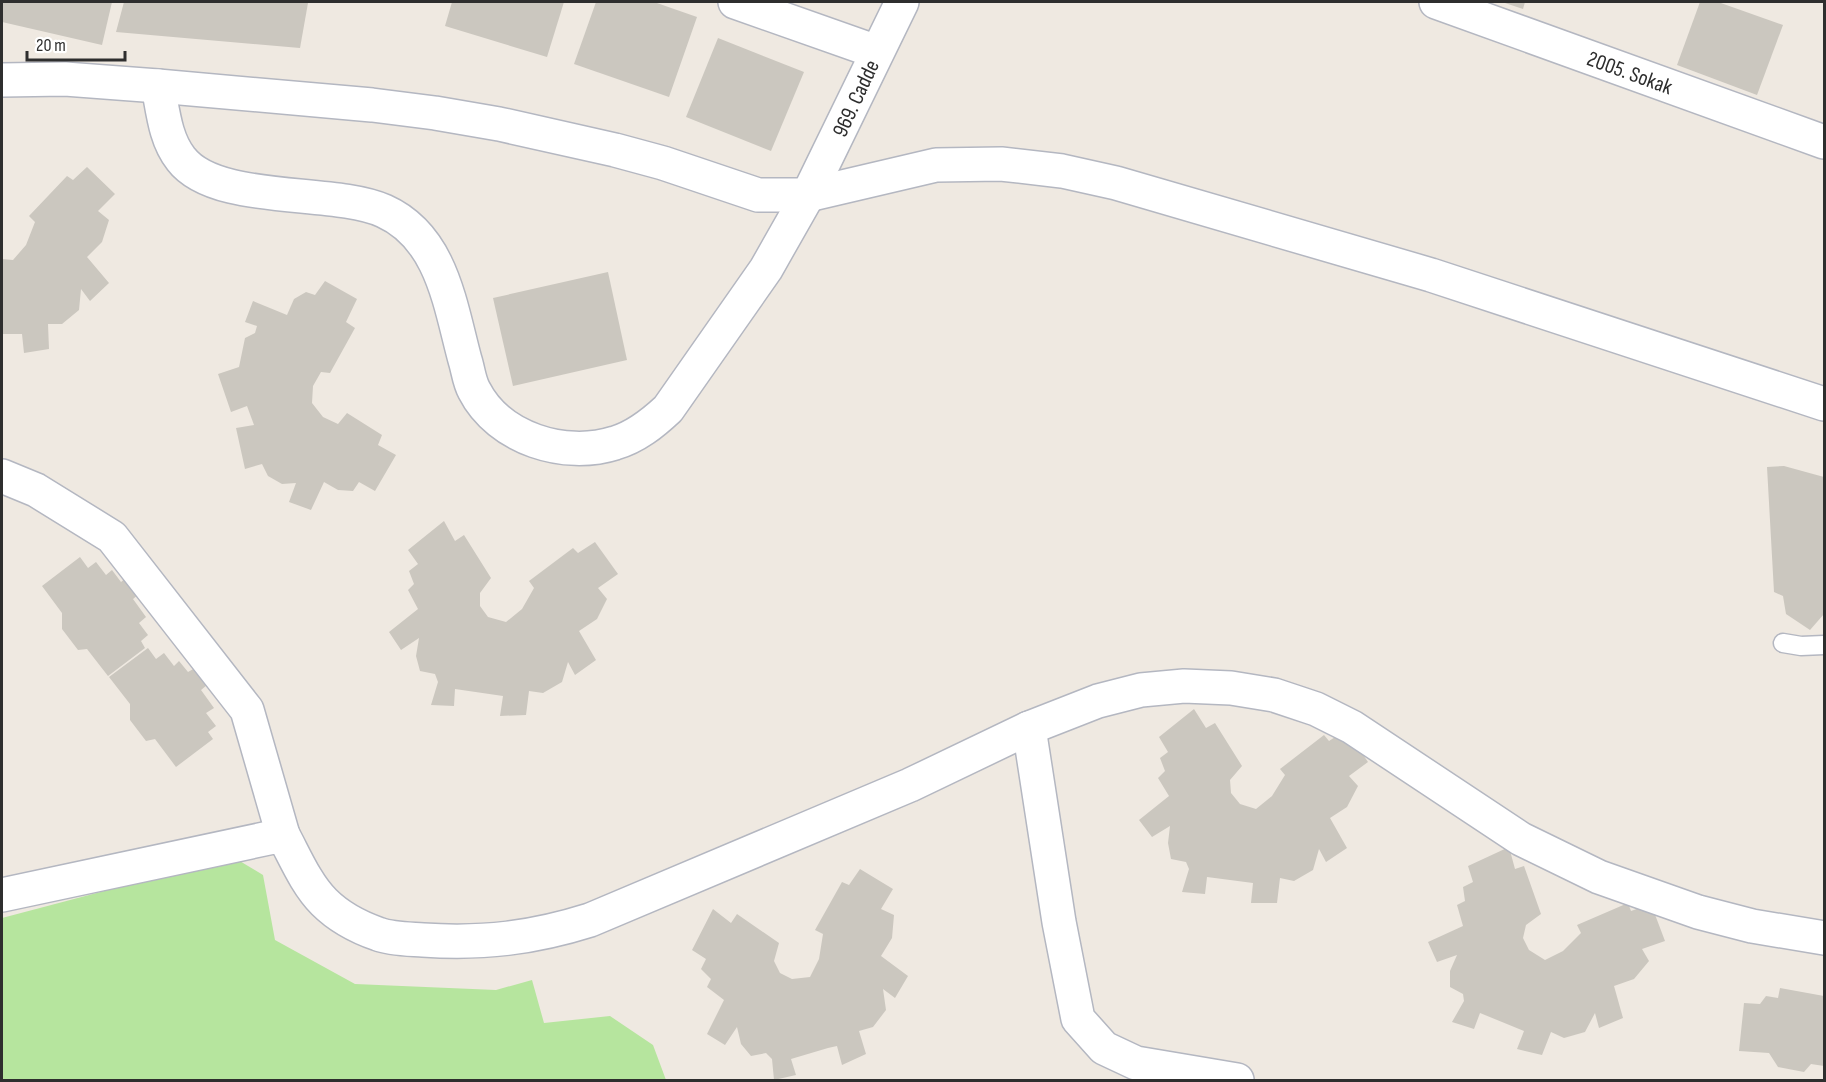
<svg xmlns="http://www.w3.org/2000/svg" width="1826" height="1082" font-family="'Sofia Sans Condensed',sans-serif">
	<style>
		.green { fill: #b6e59e }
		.building { fill: #cbc7bf }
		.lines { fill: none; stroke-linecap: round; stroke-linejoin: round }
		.lane-casing { stroke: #b4b7c1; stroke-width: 21 }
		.street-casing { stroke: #b4b7c1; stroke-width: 36 }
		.secondary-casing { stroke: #b4b7c1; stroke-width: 36 }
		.lane { stroke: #fff; stroke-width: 18 }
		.street { stroke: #fff; stroke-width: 33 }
		.secondary { stroke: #fff; stroke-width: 33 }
		.labels { text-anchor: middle; stroke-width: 5; stroke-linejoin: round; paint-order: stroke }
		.street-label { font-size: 22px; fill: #2e2e2e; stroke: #fff }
	</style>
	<rect width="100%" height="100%" fill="#efe9e1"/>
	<polygon class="green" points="233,857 263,875 275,940 355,984 496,990 532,980 544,1023 610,1016 653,1045 666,1080 2,1080 2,918"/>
	<g class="building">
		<polygon points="2,2 112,2 102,45 2,22"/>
		<polygon points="124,2 302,2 308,3 300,48 116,32"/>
		<polygon points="452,2 564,2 547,57 445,26"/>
		<polygon points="596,2 654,2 697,17 669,97 574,64"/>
		<polygon points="1502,2 1525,2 1523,9"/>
		<polygon points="1700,2 1718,2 1783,25 1757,95 1677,65"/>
		<polygon points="718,38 804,72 771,151 686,117"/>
		<polygon points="87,167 115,194 98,211 109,220 102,242 87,257 109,283 90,301 81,289 79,310 62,324 48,324 49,349 24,353 22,334 2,334 2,259 13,260 26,245 35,222 29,216 67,176 73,180"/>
		<polygon points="608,272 627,360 513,386 493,298"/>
		<polygon points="325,281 357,299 346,322 355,328 330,373 321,372 313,386 312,403 323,417 338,424 347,413 382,435 378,445 396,455 375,491 359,482 353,491 338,490 324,482 311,510 289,502 296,483 282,484 268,476 262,464 245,469 236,428 254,425 247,406 231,412 218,374 239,367 245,338 255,333 257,326 245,322 253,301 287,315 294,299 306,292 315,295"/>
		<polygon points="1784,466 1824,477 1824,614 1810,630 1786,614 1783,596 1774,592 1767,467"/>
		<polygon points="444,521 455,541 464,535 491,578 480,593 480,606 488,617 506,622 522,609 534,588 529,581 573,548 578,553 595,542 618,574 598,588 607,599 597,619 579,631 596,660 575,675 568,662 562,682 543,693 529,691 526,715 500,716 503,696 455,689 454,706 431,705 438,682 435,674 420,671 416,656 419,638 401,650 389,632 418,609 408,590 414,584 409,571 418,564 408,550"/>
		<polygon points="80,557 88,568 96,562 106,575 112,570 121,582 127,577 139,594 133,599 146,617 139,623 148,635 141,641 145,648 108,676 87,649 78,650 62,629 62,613 42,586"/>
		<polygon points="148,648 156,659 164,653 174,666 179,661 188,672 195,668 207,685 201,690 214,708 206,713 216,726 208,732 213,739 176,767 155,739 146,741 130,720 130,704 109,677"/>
		<polygon points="1194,709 1206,728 1215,723 1242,766 1230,780 1231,793 1240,804 1256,809 1272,796 1285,775 1280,769 1324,735 1329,741 1346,730 1368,762 1349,776 1358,786 1347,807 1330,818 1347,848 1326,862 1319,849 1313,870 1294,881 1280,878 1277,903 1251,903 1253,883 1207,877 1205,894 1182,892 1189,869 1186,862 1171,859 1168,843 1170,826 1152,837 1139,820 1169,796 1158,778 1165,771 1160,758 1168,752 1159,737"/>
		<polygon points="1509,847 1515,869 1524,866 1541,914 1526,925 1523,938 1529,950 1545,960 1563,951 1581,933 1577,925 1628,903 1631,911 1651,904 1665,941 1642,949 1649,961 1634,979 1614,986 1623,1018 1599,1028 1595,1013 1585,1032 1564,1038 1551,1032 1542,1055 1517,1049 1524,1031 1480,1013 1474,1029 1452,1022 1464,1001 1463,994 1450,987 1450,971 1457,955 1437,962 1428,942 1463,926 1457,905 1465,901 1463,887 1473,882 1468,866"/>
		<polygon points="860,869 893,889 881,909 894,915 892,938 881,956 908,976 895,998 883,989 886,1010 873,1027 859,1031 866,1054 842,1065 837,1046 828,1048 791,1059 796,1075 774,1080 772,1059 766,1053 751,1056 741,1044 737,1027 725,1045 707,1034 724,1000 707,987 711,979 701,969 706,959 692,950 713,909 731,923 737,914 779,943 774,961 780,973 792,979 810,977 819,959 823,934 815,930 842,882 849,885"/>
		<polygon points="1780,988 1824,996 1824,1066 1811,1064 1804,1072 1778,1067 1769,1053 1739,1051 1744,1003 1760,1004 1766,996 1778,998"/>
	</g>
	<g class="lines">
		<g class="lane-casing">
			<polyline id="lane" points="1783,643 1801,646 1824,645"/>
		</g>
		<g class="street-casing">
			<g id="street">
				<polyline points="735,2 877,52"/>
				<polyline points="1436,2 1824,142"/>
				<path d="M158,86C163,111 165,139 181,159C216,205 333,188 384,211C442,237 450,305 465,360C468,369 469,381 474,390C499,439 565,459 615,443C636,437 653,423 668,409L766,269L808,195"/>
				<polyline points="2,476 36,490 112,537 247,710 283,835"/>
				<polyline points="1029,728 1059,922 1078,1019 1104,1048 1136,1063 1237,1080"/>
				<path d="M2,895L283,835C295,857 306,884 324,902C339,917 358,927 378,934C391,939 409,939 423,940C483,944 533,938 590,920L910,785L1029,728L1098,701L1141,690L1184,686L1231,688L1274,695L1316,709L1352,727L1521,839L1599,877L1698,912L1752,926L1824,938"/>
			</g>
		</g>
		<g class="secondary-casing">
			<g id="secondary">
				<polyline points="2,80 65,79 158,86 372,105 435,113 499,124 615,150 663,163 758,195 808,195 936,165 1001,164 1062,171 1116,183 1431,275 1824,404"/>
				<polyline points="808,195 902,2"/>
			</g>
		</g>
		<use href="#lane" class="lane"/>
		<use href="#street" class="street"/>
		<use href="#secondary" class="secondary"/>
	</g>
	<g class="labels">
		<g class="street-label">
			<text transform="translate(1630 72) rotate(20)" y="8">2005. Sokak</text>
			<text transform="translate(855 98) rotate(-65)" y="8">969. Cadde</text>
		</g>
	</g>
	<rect width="1826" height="1082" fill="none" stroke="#2e2e2e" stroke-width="6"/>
	<path d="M27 51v9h98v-9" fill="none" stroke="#2e2e2e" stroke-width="3"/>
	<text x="36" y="51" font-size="18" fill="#2e2e2e" stroke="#ffffff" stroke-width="4.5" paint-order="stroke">20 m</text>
</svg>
